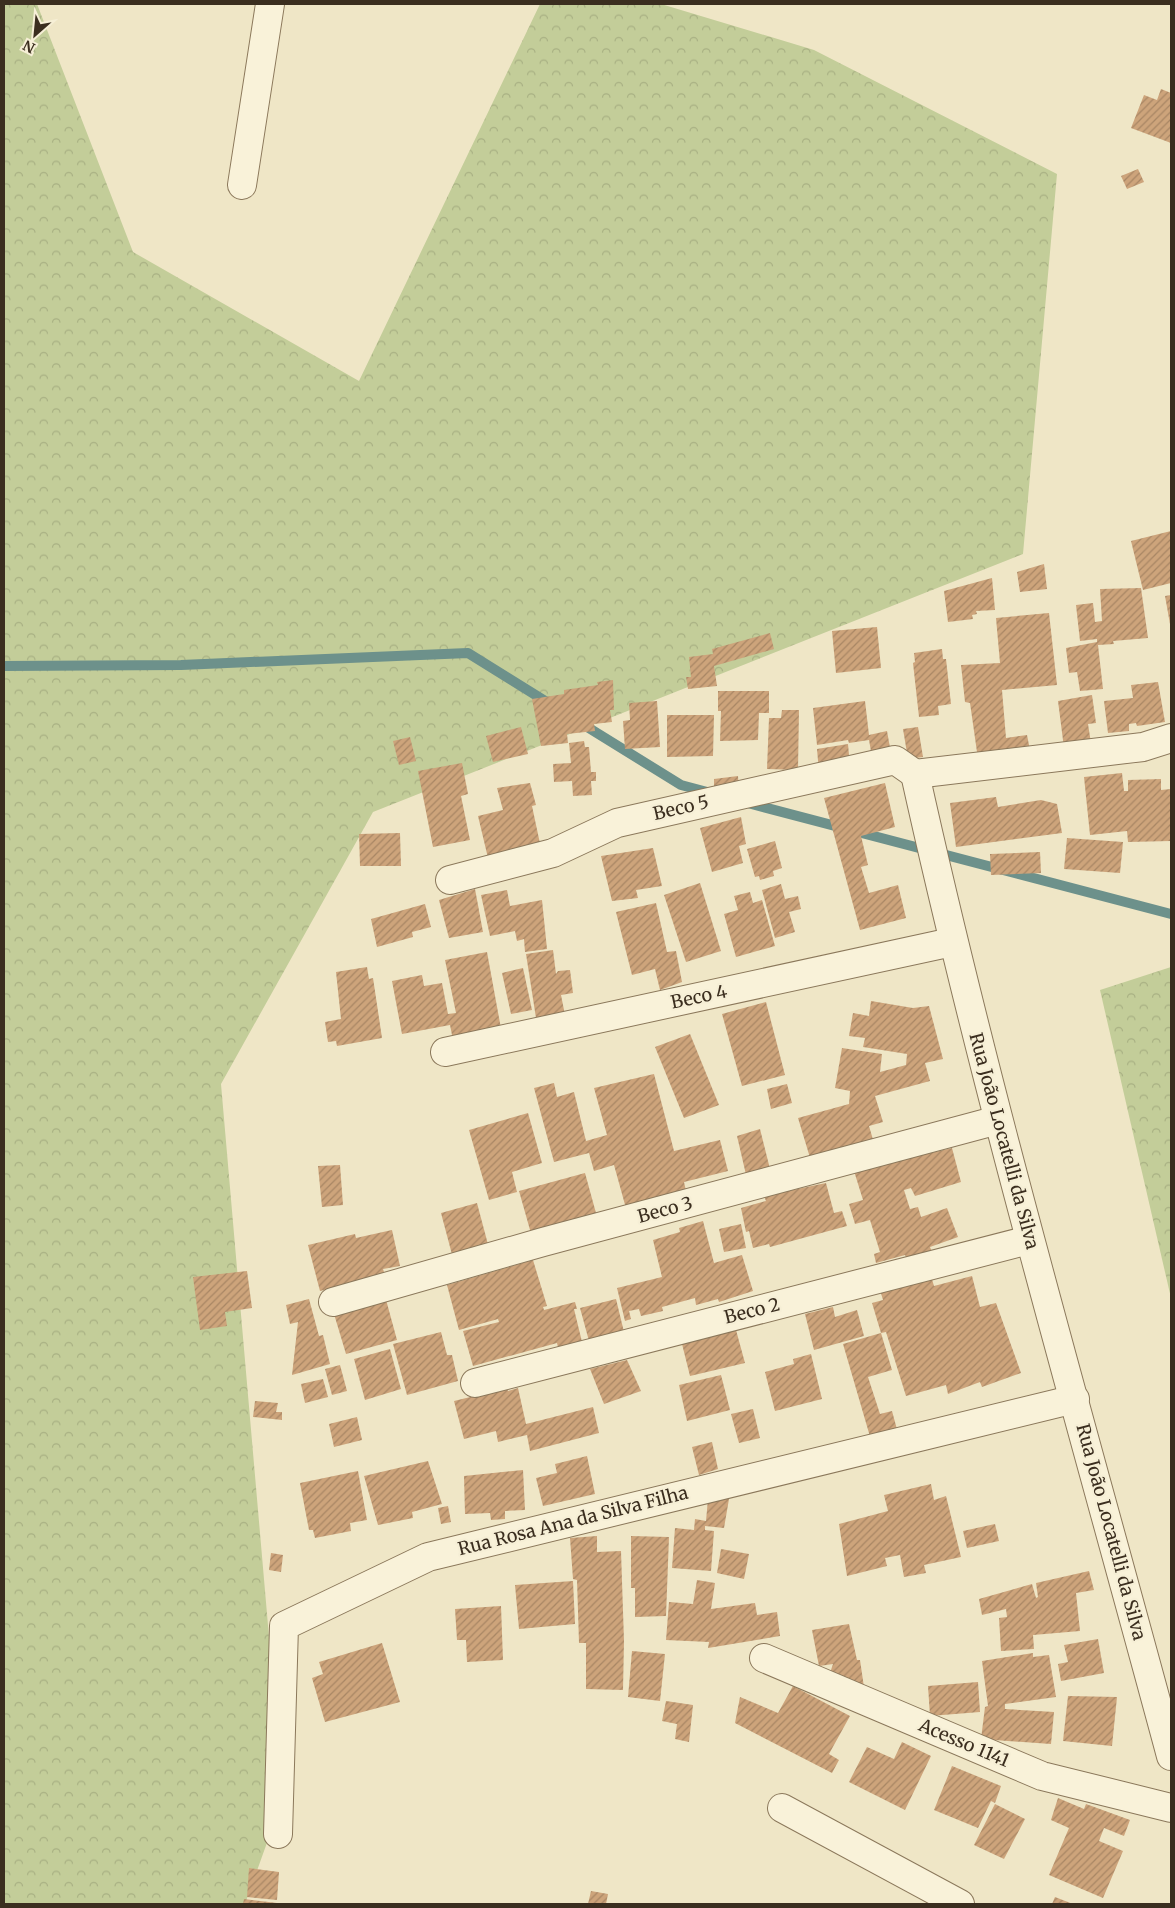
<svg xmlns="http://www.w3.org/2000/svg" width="1175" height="1908" font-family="Merriweather,serif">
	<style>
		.forest { fill: url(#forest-crowns) }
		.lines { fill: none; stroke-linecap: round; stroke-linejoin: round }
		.stream { stroke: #6d918b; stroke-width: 10 }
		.building { fill: url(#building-hatch) }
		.minor-casing { stroke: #8b785b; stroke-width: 30 }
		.minor { stroke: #f9f2d9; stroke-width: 28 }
		.labels { text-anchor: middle; stroke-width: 4.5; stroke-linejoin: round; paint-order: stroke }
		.street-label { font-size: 18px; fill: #3b2e1f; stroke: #f6efd6 }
	</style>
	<defs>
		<pattern id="forest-crowns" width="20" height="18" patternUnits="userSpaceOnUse" patternTransform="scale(1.25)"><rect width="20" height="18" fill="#c3cd99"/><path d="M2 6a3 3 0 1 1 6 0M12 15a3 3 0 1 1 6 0" fill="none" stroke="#a8b083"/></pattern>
		<pattern id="building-hatch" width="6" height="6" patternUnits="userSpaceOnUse" patternTransform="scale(1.25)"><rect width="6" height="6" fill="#cda47b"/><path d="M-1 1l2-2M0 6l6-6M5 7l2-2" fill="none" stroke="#a88664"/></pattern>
	</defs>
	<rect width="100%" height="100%" fill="#efe6c6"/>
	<g class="forest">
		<polygon points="4,4 37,4 133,252 359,381 540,4 661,4 814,50 1057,174 1023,554 373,812 221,1084 283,1798 245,1904 4,1904"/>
		<polygon points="1171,967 1171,1298 1100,990"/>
	</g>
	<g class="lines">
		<g class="stream">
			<polyline points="4,666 181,665 468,653 550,704"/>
			<polyline points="584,725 681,785 711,793"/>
			<polyline points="744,802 1171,914"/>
		</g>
	</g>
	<g class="building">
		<polygon points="1161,89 1171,93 1171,143 1131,128 1144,95 1157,100"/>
		<polygon points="1138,169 1144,182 1127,189 1121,176"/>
		<polygon points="1171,531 1171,583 1143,590 1131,541"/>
		<polygon points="1044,564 1047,589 1020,592 1017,572"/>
		<polygon points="992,578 995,610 976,611 977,614 972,615 973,619 948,622 944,591"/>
		<polygon points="1141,588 1148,638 1113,641 1114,644 1098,645 1103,689 1080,691 1077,672 1069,673 1066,648 1097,642 1097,639 1080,641 1076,605 1093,603 1095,622 1102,621 1100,589"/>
		<polygon points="1171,595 1171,624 1170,624 1165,596"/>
		<polygon points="1049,613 1057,685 1002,690 1006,738 1027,735 1030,750 978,759 970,703 965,702 961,665 1000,663 996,618"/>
		<polygon points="877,627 881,668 836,673 832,631"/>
		<polygon points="770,633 774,649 714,666 717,686 688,689 686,677 691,677 689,657 713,654 712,649"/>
		<polygon points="942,649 943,659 946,659 951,704 938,706 939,715 919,717 913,663 915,662 914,653"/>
		<polygon points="613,680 614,710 610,710 612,722 594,724 595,731 567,734 568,743 541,746 532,699 564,694 564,690 598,685 597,682"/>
		<polygon points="1158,682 1165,722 1137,726 1136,723 1129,724 1129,731 1108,733 1104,701 1133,698 1131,685"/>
		<polygon points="718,691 769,691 769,713 759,713 758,740 720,741 721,711 718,711"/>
		<polygon points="1092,695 1096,723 1088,724 1091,743 1064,748 1058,701"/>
		<polygon points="657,701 660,747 625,749 623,721 630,720 629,703"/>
		<polygon points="865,701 869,735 887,731 891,753 872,757 869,740 849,743 848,740 817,745 813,708"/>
		<polygon points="782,710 799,710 798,770 767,769 769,718 781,718"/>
		<polygon points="667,715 714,715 713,756 667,757"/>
		<polygon points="521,727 528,754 493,762 486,736"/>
		<polygon points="918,727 923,757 908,759 903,729"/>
		<polygon points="410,737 416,761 399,765 393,741"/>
		<polygon points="584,741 585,747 589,747 591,772 596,772 596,781 591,781 592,795 573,796 572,781 554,782 553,764 571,763 569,743"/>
		<polygon points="848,744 850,766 819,772 817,749"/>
		<polygon points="462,763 468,794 461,796 470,840 433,847 418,771"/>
		<polygon points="1122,773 1124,791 1128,791 1128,780 1161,779 1161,790 1171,789 1171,841 1128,842 1127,831 1090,835 1084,777"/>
		<polygon points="738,776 739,793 714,797 714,779"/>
		<polygon points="530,783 536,805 532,806 542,853 488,858 478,816 503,810 497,788"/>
		<polygon points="885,783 895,827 861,836 868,865 861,867 869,893 898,885 906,918 860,930 824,798"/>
		<polygon points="996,797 998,807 1041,800 1057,804 1062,833 956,847 950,803"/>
		<polygon points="741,817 746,844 739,846 743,863 712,872 700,828"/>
		<polygon points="400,833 401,866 360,866 359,834"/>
		<polygon points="1067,838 1123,842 1120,873 1064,869"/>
		<polygon points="775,841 782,868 773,871 774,876 760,880 759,876 755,877 747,849"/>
		<polygon points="653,848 662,886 636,890 638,898 612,901 601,856"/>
		<polygon points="1040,852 1041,873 991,875 990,854"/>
		<polygon points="700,883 721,951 686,962 664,895"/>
		<polygon points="781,884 785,899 798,896 801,909 789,912 795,932 775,938 762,890"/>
		<polygon points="475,889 483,932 449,938 439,900"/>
		<polygon points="507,890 510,906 542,900 547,949 525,952 524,939 517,941 515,931 490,936 481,895"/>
		<polygon points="750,892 753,903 762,900 775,946 736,957 724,914 738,910 734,896"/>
		<polygon points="656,903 667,952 676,951 682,982 660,990 655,969 632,975 616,912"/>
		<polygon points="425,904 431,927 412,932 413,937 377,947 371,919"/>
		<polygon points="553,950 556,974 558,971 570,970 573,993 561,995 565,1015 536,1018 526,954"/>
		<polygon points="487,952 502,1034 454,1045 450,1025 402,1034 392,981 422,975 424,986 442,983 448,1014 456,1013 445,960"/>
		<polygon points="367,967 369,979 373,978 382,1038 337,1046 336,1041 328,1042 325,1022 341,1019 336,972"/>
		<polygon points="523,968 532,1010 511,1014 502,973"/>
		<polygon points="871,1001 913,1008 929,1006 943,1059 925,1063 930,1081 875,1096 883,1122 869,1126 874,1143 811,1161 798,1118 849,1104 850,1091 835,1088 842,1048 882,1054 880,1072 906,1065 907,1054 863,1047 865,1038 849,1036 853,1013 869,1016"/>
		<polygon points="766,1002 785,1075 742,1086 722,1014"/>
		<polygon points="690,1034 719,1105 684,1118 655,1047"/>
		<polygon points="654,1074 674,1151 720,1140 728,1171 684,1182 687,1195 627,1212 614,1165 594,1171 589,1153 554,1162 534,1088 554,1083 557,1097 574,1092 586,1141 607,1135 594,1088"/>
		<polygon points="787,1084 792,1103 771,1109 767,1089"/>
		<polygon points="528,1113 542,1163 512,1172 517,1192 489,1200 469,1130"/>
		<polygon points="760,1129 772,1177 747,1179 737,1136"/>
		<polygon points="952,1148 961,1182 915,1196 911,1188 904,1190 910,1209 918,1207 921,1217 947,1208 958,1237 930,1247 932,1252 907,1259 905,1255 876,1263 874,1254 880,1252 870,1220 855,1224 849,1204 863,1200 854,1171"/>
		<polygon points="340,1165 343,1205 322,1207 318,1166"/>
		<polygon points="585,1173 599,1224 532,1237 519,1191"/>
		<polygon points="826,1183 834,1213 842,1211 847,1226 770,1247 769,1244 753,1248 749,1231 746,1232 741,1208 766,1201 764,1196"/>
		<polygon points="477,1203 490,1252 454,1262 441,1213"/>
		<polygon points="703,1221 714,1263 742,1255 753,1291 719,1302 718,1299 696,1305 695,1298 662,1307 663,1311 641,1316 639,1309 629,1311 631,1319 625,1321 617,1288 662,1277 653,1240 680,1232 679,1228"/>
		<polygon points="741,1224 746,1248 724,1252 719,1229"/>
		<polygon points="392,1230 400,1266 383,1269 385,1275 320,1291 308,1245 355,1234 356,1238"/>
		<polygon points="533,1260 547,1306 543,1307 544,1310 575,1302 577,1309 574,1309 583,1346 559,1352 557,1343 473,1366 463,1331 499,1322 498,1319 459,1330 447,1285"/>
		<polygon points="247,1271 252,1308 225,1312 227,1326 200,1330 193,1277"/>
		<polygon points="931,1276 934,1286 972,1276 980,1307 996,1303 1021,1373 982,1387 980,1382 948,1394 946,1385 906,1396 886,1332 881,1333 872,1303 883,1300 880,1290"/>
		<polygon points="385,1296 397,1340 346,1354 334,1314"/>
		<polygon points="309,1299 319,1336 323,1335 330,1364 292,1375 298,1322 290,1324 286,1305"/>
		<polygon points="616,1299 624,1332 589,1341 580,1308"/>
		<polygon points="833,1307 835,1317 857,1310 864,1336 814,1350 805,1314"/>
		<polygon points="736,1330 745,1363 690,1376 682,1344"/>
		<polygon points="441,1332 447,1355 452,1355 458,1381 407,1395 393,1344"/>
		<polygon points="881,1333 892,1370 868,1377 880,1414 892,1411 898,1433 871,1440 843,1344"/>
		<polygon points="390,1349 401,1389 365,1400 354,1359"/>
		<polygon points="811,1354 822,1399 775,1411 765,1372 794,1364 793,1359"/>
		<polygon points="627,1360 641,1391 604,1404 590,1369"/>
		<polygon points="340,1365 347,1391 332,1395 325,1369"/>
		<polygon points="721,1375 730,1410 687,1421 679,1385"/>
		<polygon points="323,1379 328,1397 305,1403 301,1384"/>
		<polygon points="507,1388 508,1391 518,1388 526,1424 593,1407 599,1433 530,1451 527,1435 498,1442 496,1431 464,1439 454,1401"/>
		<polygon points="255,1401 278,1403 276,1412 282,1412 282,1420 253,1417"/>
		<polygon points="753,1409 760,1438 739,1443 731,1414"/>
		<polygon points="357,1417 362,1440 334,1447 329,1424"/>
		<polygon points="712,1442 718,1469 699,1475 692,1447"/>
		<polygon points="587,1456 595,1494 543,1506 536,1478 557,1473 555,1464"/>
		<polygon points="428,1461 442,1504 412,1512 413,1518 378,1525 364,1476"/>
		<polygon points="523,1470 525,1510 505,1511 505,1519 491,1520 490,1513 465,1514 464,1476"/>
		<polygon points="358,1471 367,1520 350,1523 351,1531 315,1538 313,1530 309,1530 300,1483"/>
		<polygon points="931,1484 934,1500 946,1496 961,1557 924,1565 926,1573 904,1577 900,1555 885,1558 887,1566 847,1576 839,1524 888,1511 884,1495"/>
		<polygon points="708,1499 729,1499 724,1528 705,1526 705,1530 714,1531 711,1571 672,1568 675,1528 694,1530 695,1519 706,1521"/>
		<polygon points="448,1506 451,1522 441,1524 438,1508"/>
		<polygon points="995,1524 999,1541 967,1548 963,1531"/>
		<polygon points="597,1536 597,1552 621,1551 624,1641 623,1690 586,1689 586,1643 579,1643 577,1580 573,1579 570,1538"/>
		<polygon points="631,1536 669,1537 666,1616 635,1617 635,1588 631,1588"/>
		<polygon points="721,1549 749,1554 744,1579 717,1573"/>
		<polygon points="271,1553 283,1555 281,1572 269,1570"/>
		<polygon points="1089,1571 1094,1590 1076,1593 1080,1631 1033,1635 1034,1649 1001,1651 999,1618 1007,1617 1006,1609 982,1615 979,1599 1032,1584 1036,1598 1038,1597 1036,1583"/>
		<polygon points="697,1580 715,1583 711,1609 755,1603 757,1615 777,1612 780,1636 708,1648 709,1642 666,1640 669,1602 693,1604"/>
		<polygon points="573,1581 575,1624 519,1629 515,1585"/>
		<polygon points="501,1606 503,1660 467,1662 466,1640 457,1640 455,1609"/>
		<polygon points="849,1624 857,1660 860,1660 865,1694 828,1679 833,1664 819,1666 812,1630"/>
		<polygon points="1098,1639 1104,1673 1061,1681 1058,1664 1068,1662 1064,1645"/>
		<polygon points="382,1643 400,1702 325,1722 312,1678 323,1674 319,1662"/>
		<polygon points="632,1651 665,1654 660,1701 628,1697"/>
		<polygon points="1033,1653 1033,1657 1049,1655 1056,1697 1005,1704 1005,1709 1054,1712 1051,1744 981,1739 985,1707 988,1706 982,1661"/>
		<polygon points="978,1682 980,1712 930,1716 928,1686"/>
		<polygon points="793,1686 850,1716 829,1754 839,1760 832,1773 735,1723 740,1697 778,1713"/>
		<polygon points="1068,1696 1117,1697 1112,1746 1063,1741"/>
		<polygon points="666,1701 693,1705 689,1742 675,1739 677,1724 662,1721"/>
		<polygon points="902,1742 931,1756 905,1810 849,1782 867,1747 894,1759"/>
		<polygon points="952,1766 1001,1786 995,1803 991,1801 978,1828 934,1810"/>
		<polygon points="1058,1798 1084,1809 1086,1804 1130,1820 1124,1836 1104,1828 1099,1841 1123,1851 1103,1898 1049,1875 1069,1828 1051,1820"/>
		<polygon points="995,1804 1025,1819 1004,1859 974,1845"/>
		<polygon points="249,1868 279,1872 277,1900 247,1897"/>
		<polygon points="591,1891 608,1894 606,1904 588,1904"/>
		<polygon points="1055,1897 1073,1904 1052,1904"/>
		<polygon points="244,1899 277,1903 277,1904 243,1904"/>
	</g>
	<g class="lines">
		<g class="minor-casing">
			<g id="minor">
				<polyline points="242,185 270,4"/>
				<path d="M915,774C988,1104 1083,1429 1171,1756"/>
				<polyline points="915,774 1143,747 1171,738"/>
				<polyline points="450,880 553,853 617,823 895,760 915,774"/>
				<polyline points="445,1052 952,942"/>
				<polyline points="333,1302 543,1242 998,1120"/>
				<polyline points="475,1383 1029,1240"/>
				<polyline points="764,1658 1042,1776 1171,1808"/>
				<polyline points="782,1808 960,1904"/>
				<polyline points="278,1834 284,1626 428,1557 1075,1399"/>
			</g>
		</g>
		<use href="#minor" class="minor"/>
	</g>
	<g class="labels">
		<g class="street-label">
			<text transform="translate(681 808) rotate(-13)" y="6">Beco 5</text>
			<text transform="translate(699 997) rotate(-12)" y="6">Beco 4</text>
			<text transform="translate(1004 1141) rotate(75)" y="6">Rua João Locatelli da Silva</text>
			<text transform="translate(665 1210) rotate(-15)" y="6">Beco 3</text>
			<text transform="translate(752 1311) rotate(-14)" y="6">Beco 2</text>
			<text transform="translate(573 1521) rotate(-14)" y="6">Rua Rosa Ana da Silva Filha</text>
			<text transform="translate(1111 1532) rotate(75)" y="6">Rua João Locatelli da Silva</text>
			<text transform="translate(964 1743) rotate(23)" y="6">Acesso 1141</text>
		</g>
	</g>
	<rect width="1175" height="1908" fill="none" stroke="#3b2e1f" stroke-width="10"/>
	<g transform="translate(35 35) rotate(207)" stroke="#f6efd6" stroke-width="4" paint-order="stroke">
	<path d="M0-4L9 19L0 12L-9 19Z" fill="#3b2e1f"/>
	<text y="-8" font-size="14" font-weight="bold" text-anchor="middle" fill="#3b2e1f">N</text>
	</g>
</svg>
